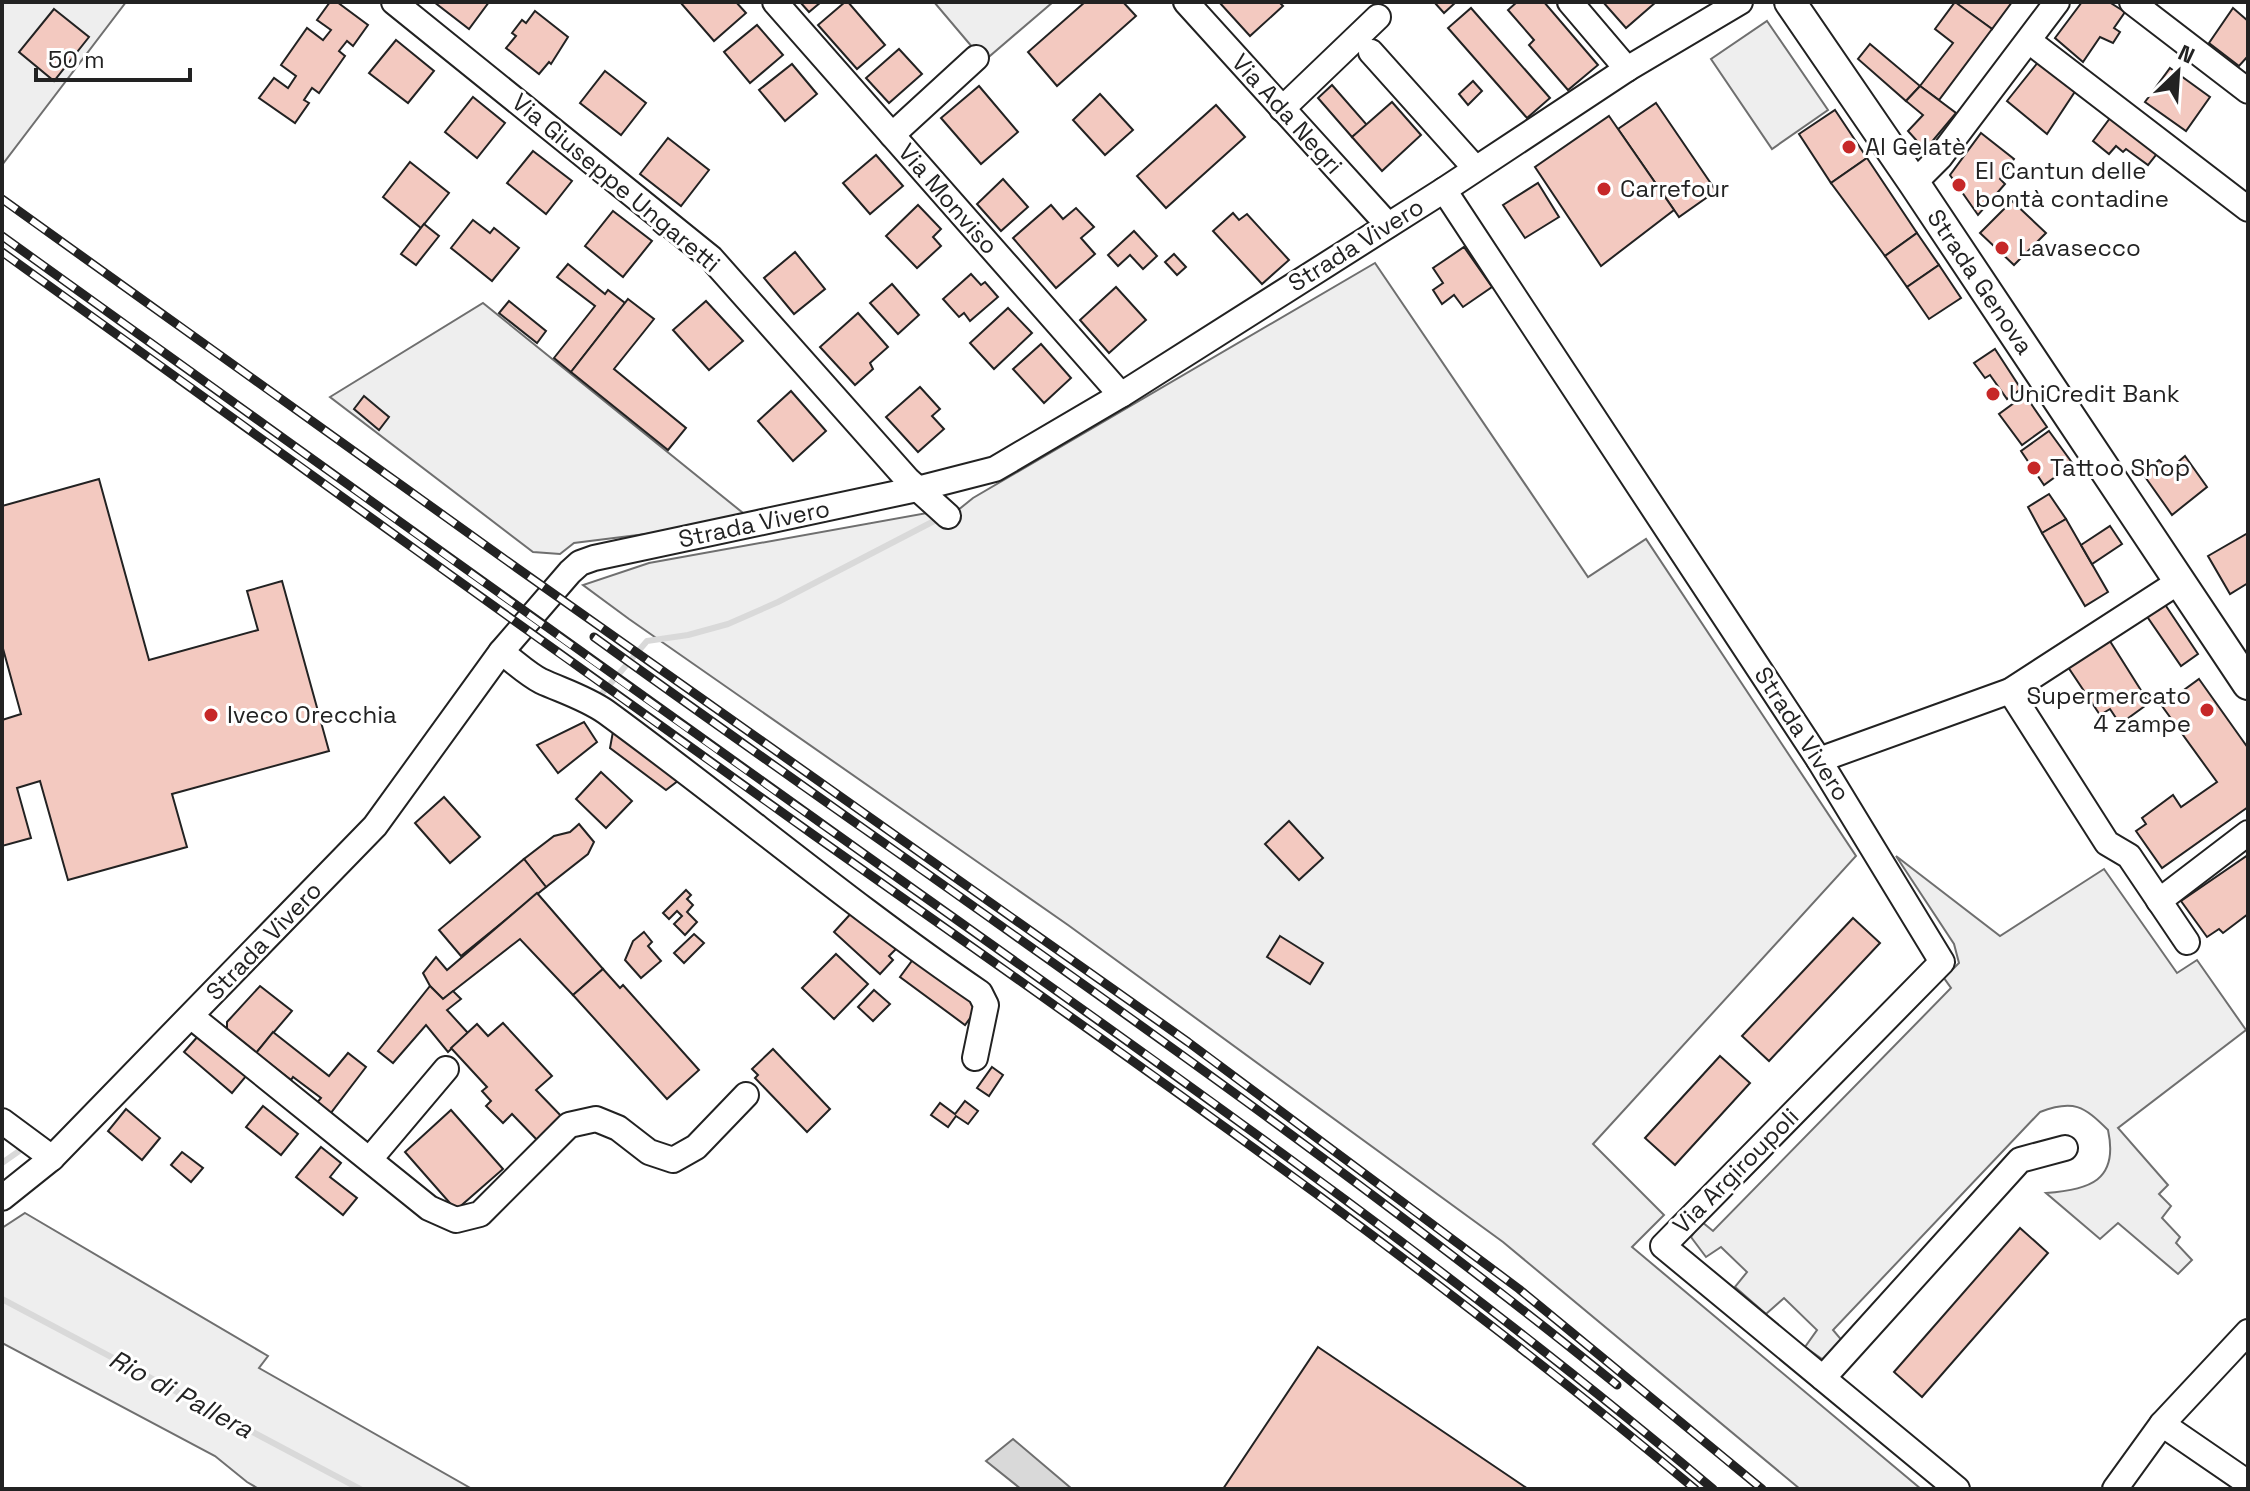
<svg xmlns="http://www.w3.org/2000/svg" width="2250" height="1491" font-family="'Space Grotesk',sans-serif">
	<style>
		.green { fill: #eee; stroke: #6f6f6f; stroke-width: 2 }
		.water { fill: #d9d9d9; stroke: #6f6f6f; stroke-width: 2 }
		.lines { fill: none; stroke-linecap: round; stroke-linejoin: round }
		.stream { stroke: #d9d9d9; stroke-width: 6 }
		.building { fill: #f3c9c0; stroke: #222; stroke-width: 2 }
		.minor-casing { stroke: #222; stroke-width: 28 }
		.major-casing { stroke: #222; stroke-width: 34 }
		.minor { stroke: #fff; stroke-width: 24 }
		.major { stroke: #fff; stroke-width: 30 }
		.rail-casing { stroke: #222; stroke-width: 9 }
		.rail { stroke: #fff; stroke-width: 6; stroke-dasharray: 18; stroke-linecap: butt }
		.poi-dot { fill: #c62828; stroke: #fff; stroke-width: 3 }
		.labels { text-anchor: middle; stroke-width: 6; stroke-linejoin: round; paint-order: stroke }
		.street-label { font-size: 24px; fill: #222; stroke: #fff }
		.poi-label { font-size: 24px; fill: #222; stroke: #fff; text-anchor: start }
		.water-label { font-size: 26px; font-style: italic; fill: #222; stroke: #fff }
	</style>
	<rect width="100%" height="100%" fill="#fff"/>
	<g class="green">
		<polygon points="2,2 126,2 2,165"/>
		<polygon points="934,2 1053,2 984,61"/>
		<polygon points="1767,21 1828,110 1772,149 1711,59"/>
		<polygon points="1375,263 1588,577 1646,539 1856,856 1593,1144 1664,1215 1632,1247 1921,1489 1800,1489 1503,1242 1068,925 629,619 583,585 649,563 927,513 942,523 973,498"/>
		<polygon points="483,303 748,517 662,532 574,543 560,554 533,552 330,397"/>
		<path d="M1896,856L2000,936L2104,869L2177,973L2197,960L2246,1030L2118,1128L2168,1185L2159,1194L2171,1206L2162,1218L2180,1237L2176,1243L2192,1260L2178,1274L2118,1223L2100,1239L2046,1193C2089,1190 2119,1181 2108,1130C2084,1106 2073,1099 2040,1112L1833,1330L1845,1344L1829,1357L1822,1359L1805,1347L1817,1330L1784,1298L1766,1314L1735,1287L1747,1272L1721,1247L1706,1257L1691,1237L1702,1222L1713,1231L1951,988L1944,978L1959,963L1954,944Z"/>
		<polygon points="25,1213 268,1356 259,1368 472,1489 259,1489 247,1482 215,1456 2,1343 2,1228"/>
	</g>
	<polygon class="water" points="1013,1439 1072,1489 1021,1489 986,1461"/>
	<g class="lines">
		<g class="stream">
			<polyline points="599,697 647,641 688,635 728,624 778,602 936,520"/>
			<polyline points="2,1163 22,1149"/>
			<polyline points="2,1299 360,1489"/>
		</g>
	</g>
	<g class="building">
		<polygon points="330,2 337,2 368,25 353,46 347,41 339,51 345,56 319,93 312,88 304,100 309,103 295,123 259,98 274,78 288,88 296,76 281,65 307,28 323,40 331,30 317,20"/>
		<polygon points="434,2 489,2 469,29"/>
		<polygon points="680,2 736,2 746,13 714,41"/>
		<polygon points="800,2 821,2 809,12"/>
		<polygon points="845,2 848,2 885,45 857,69 818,25"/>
		<polygon points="1085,2 1123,2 1136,16 1057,86 1028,52"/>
		<polygon points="1219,2 1279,2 1283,6 1250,36"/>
		<polygon points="1434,2 1456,2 1444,13"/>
		<polygon points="1517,2 1544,2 1598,65 1568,90 1529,45 1534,40 1508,10"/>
		<polygon points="1603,2 1656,2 1626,28"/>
		<polygon points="1954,2 2012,2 1992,29"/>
		<polygon points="1955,2 1992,29 1939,100 1920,86 1953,43 1935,29"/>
		<polygon points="2082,2 2109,2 2125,12 2114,28 2120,32 2113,43 2100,37 2083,62 2055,38"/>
		<polygon points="1471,8 1550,98 1527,118 1448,28"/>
		<polygon points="2233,8 2248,21 2248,56 2239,66 2209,43"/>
		<polygon points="54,9 89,37 54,81 19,52"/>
		<polygon points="535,11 568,37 551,64 549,62 539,74 506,48 516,36 512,33 522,20 526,23"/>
		<polygon points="757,25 783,55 750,83 724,52"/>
		<polygon points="396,40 434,71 408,103 369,73"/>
		<polygon points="1870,44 1920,86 1906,101 1858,59"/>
		<polygon points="899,49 922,74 889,103 866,78"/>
		<polygon points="2039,61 2078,87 2047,134 2007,101"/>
		<polygon points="792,64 817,94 785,121 759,90"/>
		<polygon points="2170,68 2210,97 2186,131 2145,102"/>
		<polygon points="605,71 646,103 621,135 580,103"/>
		<polygon points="1473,81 1482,91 1468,105 1459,94"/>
		<polygon points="1332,85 1367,125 1352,137 1318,98"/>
		<polygon points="979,86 1018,132 981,164 941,118"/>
		<polygon points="1920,86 1956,113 1925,150 1908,131 1923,115 1906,101"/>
		<polygon points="1100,94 1133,130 1105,155 1073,120"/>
		<polygon points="473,97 505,123 477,158 445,132"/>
		<polygon points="1392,102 1421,135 1382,171 1352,137"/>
		<polygon points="1656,103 1716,191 1679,217 1618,129"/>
		<polygon points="1216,105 1245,137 1166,208 1137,176"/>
		<polygon points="1835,110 1867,158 1831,183 1799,134"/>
		<polygon points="2116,110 2159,151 2148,165 2126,149 2123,152 2116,146 2109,154 2093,141"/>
		<polygon points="1609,116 1674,210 1601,266 1535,167"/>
		<polygon points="1981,133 2014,159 2000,179 2005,184 1978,215 1950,175"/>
		<polygon points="668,138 709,170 681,206 640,174"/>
		<polygon points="533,151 572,181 546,214 507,183"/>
		<polygon points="876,155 903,186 870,214 843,183"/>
		<polygon points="1867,158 1917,233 1885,256 1831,183"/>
		<polygon points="410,162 449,193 421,228 383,197"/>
		<polygon points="1003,179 1028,207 1001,231 977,204"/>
		<polygon points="1538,183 1559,217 1525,238 1503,205"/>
		<polygon points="2012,201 2046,233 2014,265 1980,233"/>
		<polygon points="918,205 941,229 933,237 941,246 917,268 886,236"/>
		<polygon points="1051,205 1063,219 1076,208 1094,227 1081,238 1095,254 1056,288 1013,238"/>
		<polygon points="613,211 652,241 623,277 585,246"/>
		<polygon points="1233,213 1239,220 1247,214 1289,260 1262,284 1213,231"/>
		<polygon points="473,220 490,233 494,228 519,248 492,281 451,248"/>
		<polygon points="424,224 439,236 416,265 401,254"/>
		<polygon points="1134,231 1157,256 1143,269 1130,255 1118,266 1108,255"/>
		<polygon points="1917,233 1939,265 1907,287 1885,256"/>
		<polygon points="1464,247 1492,287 1463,307 1454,295 1442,304 1433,290 1443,283 1433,268"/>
		<polygon points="795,252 825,289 794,314 764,278"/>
		<polygon points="1174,254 1186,267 1177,275 1165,262"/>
		<polygon points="568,264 605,294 608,290 625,303 571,372 554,358 595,306 557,277"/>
		<polygon points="1939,265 1961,298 1929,319 1907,287"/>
		<polygon points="971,274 981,285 985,282 998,297 970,321 964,313 959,317 943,299"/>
		<polygon points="892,284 919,315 898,334 870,303"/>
		<polygon points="1116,287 1146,320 1109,353 1080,320"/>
		<polygon points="628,299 654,319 614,369 686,428 668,450 571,372"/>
		<polygon points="509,301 546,331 537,343 499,313"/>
		<polygon points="706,301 743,341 709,370 673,330"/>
		<polygon points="1008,308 1032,333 994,369 970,343"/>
		<polygon points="858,313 888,347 870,363 873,369 855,385 820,347"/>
		<polygon points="1041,344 1071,378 1044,403 1013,369"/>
		<polygon points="1995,349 2021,389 2007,399 1990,375 1985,378 1974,363"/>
		<polygon points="920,387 940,409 932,416 944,429 918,452 886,417"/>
		<polygon points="791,391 826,431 793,461 758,421"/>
		<polygon points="2025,395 2047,427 2022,445 1999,414"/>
		<polygon points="364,396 389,417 379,430 354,409"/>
		<polygon points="2049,431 2073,464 2044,485 2021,451"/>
		<polygon points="2185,456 2207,487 2172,515 2143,474 2159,460 2170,469"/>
		<polygon points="99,479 149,660 258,630 247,591 282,581 329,751 172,794 187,847 68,880 40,781 17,788 31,838 2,846 2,720 21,714 2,645 2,506"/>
		<polygon points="2049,494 2066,519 2042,533 2028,507"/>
		<polygon points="2066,519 2108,592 2085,606 2042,533"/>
		<polygon points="2110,526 2122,544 2092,564 2081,545"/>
		<polygon points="2248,533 2248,583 2230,594 2208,556"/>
		<polygon points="2164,603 2198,654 2181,666 2146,615"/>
		<polygon points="2108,638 2149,703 2120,724 2110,709 2100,715 2066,664"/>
		<polygon points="2199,679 2248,748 2248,807 2162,868 2136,831 2146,824 2142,818 2173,795 2181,807 2217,782 2162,706"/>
		<polygon points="584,722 597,742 558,773 537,745"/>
		<polygon points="614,726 683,777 666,790 610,748"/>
		<polygon points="601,772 632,801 606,828 576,799"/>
		<polygon points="444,797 480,837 450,863 415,823"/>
		<polygon points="1289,821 1323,858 1299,880 1265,844"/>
		<polygon points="579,824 594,842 588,854 546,887 524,859 554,836 570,832"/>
		<polygon points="2248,855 2248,914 2223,933 2219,929 2207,937 2181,901"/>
		<polygon points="524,859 546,887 461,956 439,930"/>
		<polygon points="686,890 691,895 687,899 693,905 687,912 697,922 685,935 674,924 682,916 677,911 669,919 663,913"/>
		<polygon points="537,893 603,969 573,995 520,939 443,999 430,986 423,973 436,957 447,970"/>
		<polygon points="855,909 897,948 889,956 893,960 880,974 834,932"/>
		<polygon points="1853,918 1880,943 1769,1061 1742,1036"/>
		<polygon points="644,932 652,942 648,946 661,961 641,978 625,960 633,941"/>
		<polygon points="694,934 704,943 684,963 674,953"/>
		<polygon points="1280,936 1323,963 1310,984 1267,957"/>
		<polygon points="836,954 868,984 834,1019 802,988"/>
		<polygon points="917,954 982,1002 965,1025 900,977"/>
		<polygon points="603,969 620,988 623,985 699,1070 667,1099 573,995"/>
		<polygon points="260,986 292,1011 256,1053 227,1030 227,1022"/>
		<polygon points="430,986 443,999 453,991 461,999 447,1010 468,1033 448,1052 426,1025 393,1063 378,1051"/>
		<polygon points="874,990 890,1004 873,1021 858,1007"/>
		<polygon points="503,1023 552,1076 536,1090 565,1120 540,1143 512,1114 503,1123 486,1106 491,1101 482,1091 487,1087 451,1048 477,1024 488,1036"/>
		<polygon points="273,1032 329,1076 348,1053 366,1067 330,1114 316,1104 321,1098 293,1077 291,1080 256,1053"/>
		<polygon points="199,1035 247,1075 232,1093 184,1052"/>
		<polygon points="773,1049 830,1109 807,1132 755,1078 758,1075 752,1069"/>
		<polygon points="1720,1056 1750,1083 1675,1165 1645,1138"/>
		<polygon points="992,1067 1003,1075 989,1096 977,1088"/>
		<polygon points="965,1101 978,1111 968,1124 956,1116 948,1127 931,1115 940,1103 955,1114"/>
		<polygon points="263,1106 298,1134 281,1155 246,1127"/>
		<polygon points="126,1109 160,1138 142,1160 108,1131"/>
		<polygon points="451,1110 503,1169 456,1210 405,1152"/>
		<polygon points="321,1147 341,1163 330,1177 357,1198 343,1215 296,1177"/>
		<polygon points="182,1152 203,1168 191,1182 171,1165"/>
		<polygon points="2020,1228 2048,1253 1922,1397 1894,1372"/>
		<polygon points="1318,1347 1528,1489 1223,1489"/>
	</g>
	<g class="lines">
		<g class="minor-casing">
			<g id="minor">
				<polyline points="394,2 711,258 908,480 948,516"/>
				<polyline points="775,2 1121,395"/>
				<polyline points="1186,2 1388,225"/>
				<polyline points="1570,2 1627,69"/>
				<polyline points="2132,2 2248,91"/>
				<polyline points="2029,41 2248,209"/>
				<polyline points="1371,52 1475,168"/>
				<polyline points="1282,109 1378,17"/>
				<polyline points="892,135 976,58"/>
				<polyline points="1914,183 1940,157 2057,2"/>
				<polyline points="1444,190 1819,760 1942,962 1663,1246 1957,1489"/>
				<path d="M501,652C514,661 527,674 541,681C563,691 586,698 606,712C732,804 851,905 980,993L986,1005L975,1058"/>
				<polyline points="2010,691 2107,843 2129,856 2187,942"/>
				<polyline points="1819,760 2010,691 2180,581"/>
				<polyline points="2159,901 2248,833"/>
				<polyline points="192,1017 429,1208 456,1220 480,1214 569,1125 596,1119 618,1128 649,1152 673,1160 696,1147 746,1095"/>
				<polyline points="2,1121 52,1158"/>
				<polyline points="370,1159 446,1069"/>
				<polyline points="2,1198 52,1158 375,826 501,652 570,572 580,563 594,558 917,489 995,469 1121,395 1444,190 1627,69 1740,2"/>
				<polyline points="1823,1378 2020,1160 2065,1148"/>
				<polyline points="2162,1424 2248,1483"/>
				<polyline points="2115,1489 2162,1424 2248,1332"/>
			</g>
		</g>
		<g class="major-casing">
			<polyline id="major" points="1790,2 1914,183 2248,684"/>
		</g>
		<use href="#minor" class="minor"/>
		<use href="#major" class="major"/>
		<g class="rail-casing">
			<g id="rail">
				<polyline points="2,199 517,568 1188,1042 1519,1289 1762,1489"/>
				<path d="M2,236C288,441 573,648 860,851C1149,1057 1442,1260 1713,1489"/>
				<path d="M2,252C273,446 543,643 815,836C1113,1047 1415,1255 1695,1489"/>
				<path d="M594,637C937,884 1288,1119 1617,1385"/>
			</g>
		</g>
		<use href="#rail" class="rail"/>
	</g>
	<g class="poi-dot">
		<circle cx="1849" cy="147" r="8"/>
		<circle cx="1959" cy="185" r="8"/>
		<circle cx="1604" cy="189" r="8"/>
		<circle cx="2002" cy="248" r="8"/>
		<circle cx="1993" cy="394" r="8"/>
		<circle cx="2034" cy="468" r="8"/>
		<circle cx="2207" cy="710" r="8"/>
		<circle cx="211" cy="715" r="8"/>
	</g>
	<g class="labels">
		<g class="street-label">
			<text transform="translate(1287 114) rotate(48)" y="8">Via Ada Negri</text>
			<text transform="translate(616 183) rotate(40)" y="8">Via Giuseppe Ungaretti</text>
			<text transform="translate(948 199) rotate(49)" y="8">Via Monviso</text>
			<text transform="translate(1356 245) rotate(-32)" y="8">Strada Vivero</text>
			<text transform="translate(1980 282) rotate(56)" y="8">Strada Genova</text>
			<text transform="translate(754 524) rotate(-12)" y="8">Strada Vivero</text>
			<text transform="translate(1802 734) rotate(57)" y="8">Strada Vivero</text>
			<text transform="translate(264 941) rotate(-46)" y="8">Strada Vivero</text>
			<text transform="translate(1736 1171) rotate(-45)" y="8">Via Argiroupoli</text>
		</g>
		<g class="poi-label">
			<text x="1865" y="155">Al Gelatè</text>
			<text x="1975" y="179">El Cantun delle<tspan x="1975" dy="28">bontà contadine</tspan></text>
			<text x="1620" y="197">Carrefour</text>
			<text x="2018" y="256">Lavasecco</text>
			<text x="2009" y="402">UniCredit Bank</text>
			<text x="2050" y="476">Tattoo Shop</text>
			<text x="2191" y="704" text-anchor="end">Supermercato<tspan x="2191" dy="28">4 zampe</tspan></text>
			<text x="227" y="723">Iveco Orecchia</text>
		</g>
		<g class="water-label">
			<text transform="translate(181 1394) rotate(28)" y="9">Rio di Pallera</text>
		</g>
	</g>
	<rect width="2250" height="1491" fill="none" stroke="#222222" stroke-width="8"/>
	<g transform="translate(2178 72) rotate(25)" stroke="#ffffff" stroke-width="6" paint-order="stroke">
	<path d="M0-6L14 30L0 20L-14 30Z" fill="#222222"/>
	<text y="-12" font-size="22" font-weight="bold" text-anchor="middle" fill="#222222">N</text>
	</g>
	<path d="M36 68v12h154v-12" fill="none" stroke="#222222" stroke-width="4"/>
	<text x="48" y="68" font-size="24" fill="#222222" stroke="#ffffff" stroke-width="6" paint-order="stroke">50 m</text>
</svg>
